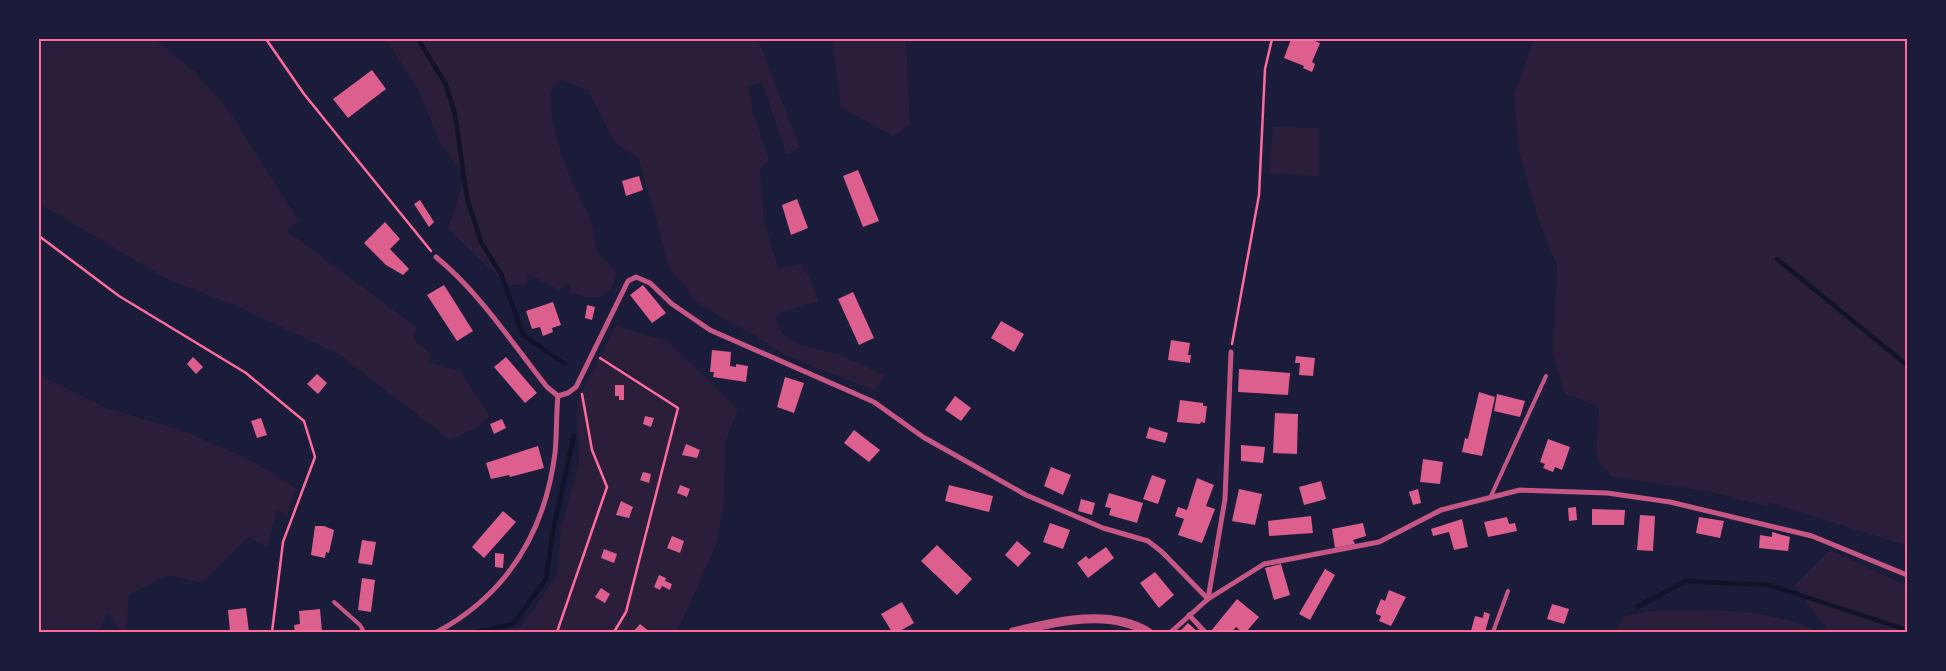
<svg xmlns="http://www.w3.org/2000/svg" width="1946" height="671" font-family="Cabin,sans-serif">
	<style>
		.green { fill: #2a1e3b }
		.lines { fill: none; stroke-linecap: round; stroke-linejoin: round }
		.stream { stroke: #12122b; stroke-width: 4.5 }
		.building { fill: #dd5f8e }
		.path { stroke: #ff6b9d; stroke-width: 2.5 }
		.service { stroke: #c65784; stroke-width: 4 }
		.minor { stroke: #c65784; stroke-width: 5 }
		.tertiary { stroke: #c65784; stroke-width: 9 }
		.neatline { fill: none; stroke: #ff6b9d; stroke-width: 2 }
	</style>
	<rect width="100%" height="100%" fill="#1b1b3a"/>
	<g class="green">
		<polygon points="39,39 155,39 195,72 227,108 298,220 287,231 416,327 413,339 431,354 428,362 460,371 490,416 474,429 450,440 340,355 237,306 167,279 39,203"/>
		<path d="M386,39H758L800,148L787,155L762,83L749,87L753,113L769,161L760,169L764,221L778,268L801,264L809,277L819,302L797,307L775,316L782,333L797,344L841,355L886,376L874,390L782,354L754,335L734,325L692,299L684,284L670,270L639,159L615,143L588,90L562,80L550,92C551,122 557,144 568,172C579,199 596,218 595,248L616,272C614,300 591,302 570,292L571,286L567,284L559,290L528,274L527,286L506,284L448,229L465,176L442,146L418,90Z"/>
		<polygon points="832,39 906,39 910,125 893,136 841,107"/>
		<polygon points="1534,39 1907,39 1907,546 1769,502 1768,507 1710,492 1611,476 1596,457 1599,407 1565,394 1553,354 1557,265 1540,225 1519,152 1514,95"/>
		<polygon points="1273,127 1319,128 1318,176 1269,173"/>
		<polygon points="616,326 667,341 738,409 725,442 724,507 715,547 677,632 500,632 520,627 557,576 561,527 579,465 577,401"/>
		<polygon points="39,375 106,408 181,430 246,458 296,488 287,516 277,510 267,547 249,537 202,583 167,575 129,595 126,632 120,632 108,613 98,632 39,632"/>
		<polygon points="1830,550 1907,586 1907,632 1830,632 1794,586"/>
		<path d="M1657,610C1710,610 1770,607 1818,632H1615L1625,616Z"/>
	</g>
	<g class="lines">
		<g class="stream">
			<polyline points="418,39 446,85 455,114 467,198 481,242 502,276 523,335 565,364"/>
			<polyline points="1777,259 1907,365"/>
			<polyline points="1637,607 1686,581 1769,585 1907,630"/>
			<polyline points="476,632 513,624 546,579 553,531 574,436"/>
		</g>
	</g>
	<g class="building">
		<polygon points="1291,39 1310,39 1320,43 1312,62 1315,64 1312,72 1303,68 1304,66 1284,58"/>
		<polygon points="372,70 386,89 348,118 333,99"/>
		<polygon points="858,170 879,221 863,227 843,176"/>
		<polygon points="639,176 643,190 626,196 622,181"/>
		<polygon points="797,199 808,228 791,235 782,205"/>
		<polygon points="420,200 434,222 429,227 414,204"/>
		<polygon points="385,222 400,239 390,249 409,269 403,275 386,265 364,243"/>
		<polygon points="444,285 473,331 457,341 427,295"/>
		<polygon points="643,285 666,313 652,323 630,295"/>
		<polygon points="853,292 874,338 859,345 838,299"/>
		<polygon points="553,302 561,325 552,328 553,332 543,336 540,327 532,329 526,311"/>
		<polygon points="587,305 595,307 592,320 585,318"/>
		<polygon points="1001,321 1024,334 1014,352 991,338"/>
		<polygon points="1171,340 1190,343 1188,355 1191,355 1190,363 1168,360"/>
		<polygon points="712,350 731,352 730,366 736,367 736,364 748,366 746,382 713,377 714,372 710,372"/>
		<polygon points="1296,356 1315,358 1313,376 1299,375 1300,363 1295,363"/>
		<polygon points="193,357 203,367 196,374 187,364"/>
		<polygon points="506,357 537,393 525,403 494,367"/>
		<polygon points="1239,369 1290,373 1288,395 1238,392"/>
		<polygon points="317,374 327,383 318,394 307,384"/>
		<polygon points="785,377 804,383 794,413 777,407"/>
		<polygon points="615,385 624,385 624,400 619,400 619,396 615,396"/>
		<polygon points="1479,392 1495,397 1482,456 1462,452 1465,438 1468,439"/>
		<polygon points="1497,394 1525,401 1520,417 1494,411"/>
		<polygon points="955,396 971,408 961,421 945,410"/>
		<polygon points="1180,400 1203,403 1203,406 1207,406 1205,423 1201,422 1200,424 1177,422"/>
		<polygon points="1275,413 1298,414 1297,454 1273,453"/>
		<polygon points="645,416 654,418 651,427 643,424"/>
		<polygon points="261,418 267,435 257,438 251,421"/>
		<polygon points="502,419 506,428 494,434 490,424"/>
		<polygon points="1149,427 1168,433 1165,443 1146,438"/>
		<polygon points="854,430 880,450 869,462 844,443"/>
		<polygon points="1548,439 1570,447 1562,470 1555,467 1553,472 1543,468 1545,464 1540,462"/>
		<polygon points="686,444 700,450 697,458 682,455"/>
		<polygon points="1241,445 1265,447 1263,463 1241,461"/>
		<polygon points="538,446 544,468 510,477 509,475 491,479 486,463"/>
		<polygon points="1423,459 1443,462 1440,484 1420,482"/>
		<polygon points="1051,467 1071,475 1063,495 1044,486"/>
		<polygon points="643,472 651,474 649,483 640,480"/>
		<polygon points="1152,475 1166,480 1158,504 1143,499"/>
		<polygon points="1197,478 1214,485 1206,506 1215,509 1202,543 1178,535 1184,519 1175,516 1178,507 1187,510"/>
		<polygon points="1321,481 1326,499 1304,505 1299,487"/>
		<polygon points="680,485 690,489 687,497 677,493"/>
		<polygon points="949,485 993,496 989,512 945,501"/>
		<polygon points="1239,489 1262,494 1255,525 1232,521"/>
		<polygon points="1418,489 1421,503 1413,505 1409,492"/>
		<polygon points="1109,493 1143,503 1137,523 1109,515 1111,508 1105,507"/>
		<polygon points="1081,499 1095,503 1092,515 1078,511"/>
		<polygon points="621,501 633,507 629,518 616,515"/>
		<polygon points="1576,507 1577,520 1569,521 1568,508"/>
		<polygon points="1592,509 1625,510 1624,525 1592,525"/>
		<polygon points="503,511 516,522 484,558 472,547"/>
		<polygon points="1640,515 1655,516 1653,551 1637,550"/>
		<polygon points="1311,516 1313,533 1269,536 1268,521"/>
		<polygon points="1507,517 1509,524 1515,523 1517,531 1488,537 1484,522"/>
		<polygon points="1699,517 1724,521 1720,538 1696,533"/>
		<polygon points="1462,519 1468,547 1454,550 1449,532 1433,536 1431,529"/>
		<polygon points="1050,523 1070,530 1063,549 1043,542"/>
		<polygon points="1363,523 1366,536 1353,540 1355,544 1335,548 1332,529"/>
		<polygon points="315,526 324,526 334,530 329,553 326,552 325,558 311,555"/>
		<polygon points="1772,532 1790,537 1788,551 1759,548 1760,535 1772,537"/>
		<polygon points="672,536 684,541 680,553 667,548"/>
		<polygon points="362,540 376,542 372,565 358,563"/>
		<polygon points="1017,541 1031,553 1018,567 1005,555"/>
		<polygon points="937,545 972,579 957,595 921,561"/>
		<polygon points="1106,547 1114,558 1088,578 1077,563 1086,556 1089,559"/>
		<polygon points="604,549 617,554 614,563 601,558"/>
		<polygon points="495,553 504,554 503,568 495,567"/>
		<polygon points="1281,564 1290,595 1274,600 1265,568"/>
		<polygon points="1325,569 1335,575 1310,620 1299,614"/>
		<polygon points="1155,572 1174,595 1159,608 1140,583"/>
		<polygon points="659,575 666,578 665,581 672,584 670,590 662,586 660,590 654,587"/>
		<polygon points="362,578 375,580 371,612 358,610"/>
		<polygon points="601,588 610,594 605,603 595,597"/>
		<polygon points="1389,590 1406,597 1391,626 1379,621 1381,616 1376,614 1376,611 1381,599 1385,601"/>
		<polygon points="1237,599 1259,617 1246,632 1242,632 1236,627 1232,632 1213,632 1211,631"/>
		<polygon points="902,602 914,623 898,632 892,632 881,614"/>
		<polygon points="1552,604 1569,609 1564,624 1547,619"/>
		<polygon points="246,608 249,632 230,632 228,610"/>
		<polygon points="320,609 322,632 295,632 294,625 300,624 299,611"/>
		<polygon points="1484,612 1490,614 1485,632 1471,631 1475,616 1483,618"/>
		<polygon points="1188,623 1198,632 1179,632"/>
		<polygon points="640,624 650,632 633,632"/>
	</g>
	<g class="lines">
		<g class="path">
			<polyline points="266,39 304,94 431,251"/>
			<polyline points="39,236 119,296 246,373 304,421 315,457 283,542 272,632"/>
			<polyline points="1232,344 1259,195 1265,69 1272,39"/>
			<polyline points="600,358 678,408 626,612 614,632"/>
			<polyline points="557,632 607,487 592,450 582,394"/>
		</g>
		<g class="service">
			<polyline points="1491,496 1546,376"/>
			<polyline points="334,602 360,625 364,632"/>
			<polyline points="1493,632 1508,591"/>
		</g>
		<g class="minor">
			<path d="M436,257C481,294 511,342 547,387L558,396L568,393L576,387L628,281L636,277L650,283L672,304L710,330L874,402L923,437L1026,495L1103,528L1148,541L1162,552L1208,599L1171,632"/>
			<polyline points="1208,599 1264,564 1379,542 1441,510 1520,490 1607,493 1670,502 1812,536 1907,575"/>
			<polyline points="1208,599 1225,499 1231,352"/>
			<polyline points="1189,615 1205,632"/>
			<path d="M437,632C507,594 545,532 555,453C557,434 556,415 558,396"/>
		</g>
		<path class="tertiary" d="M1013,632C1055,622 1108,608 1148,632"/>
	</g>
	<rect width="1946" height="671" fill="none" stroke="#1b1b3a" stroke-width="80"/>
	<rect x="40" y="40" width="1866" height="591" class="neatline"/>
</svg>
